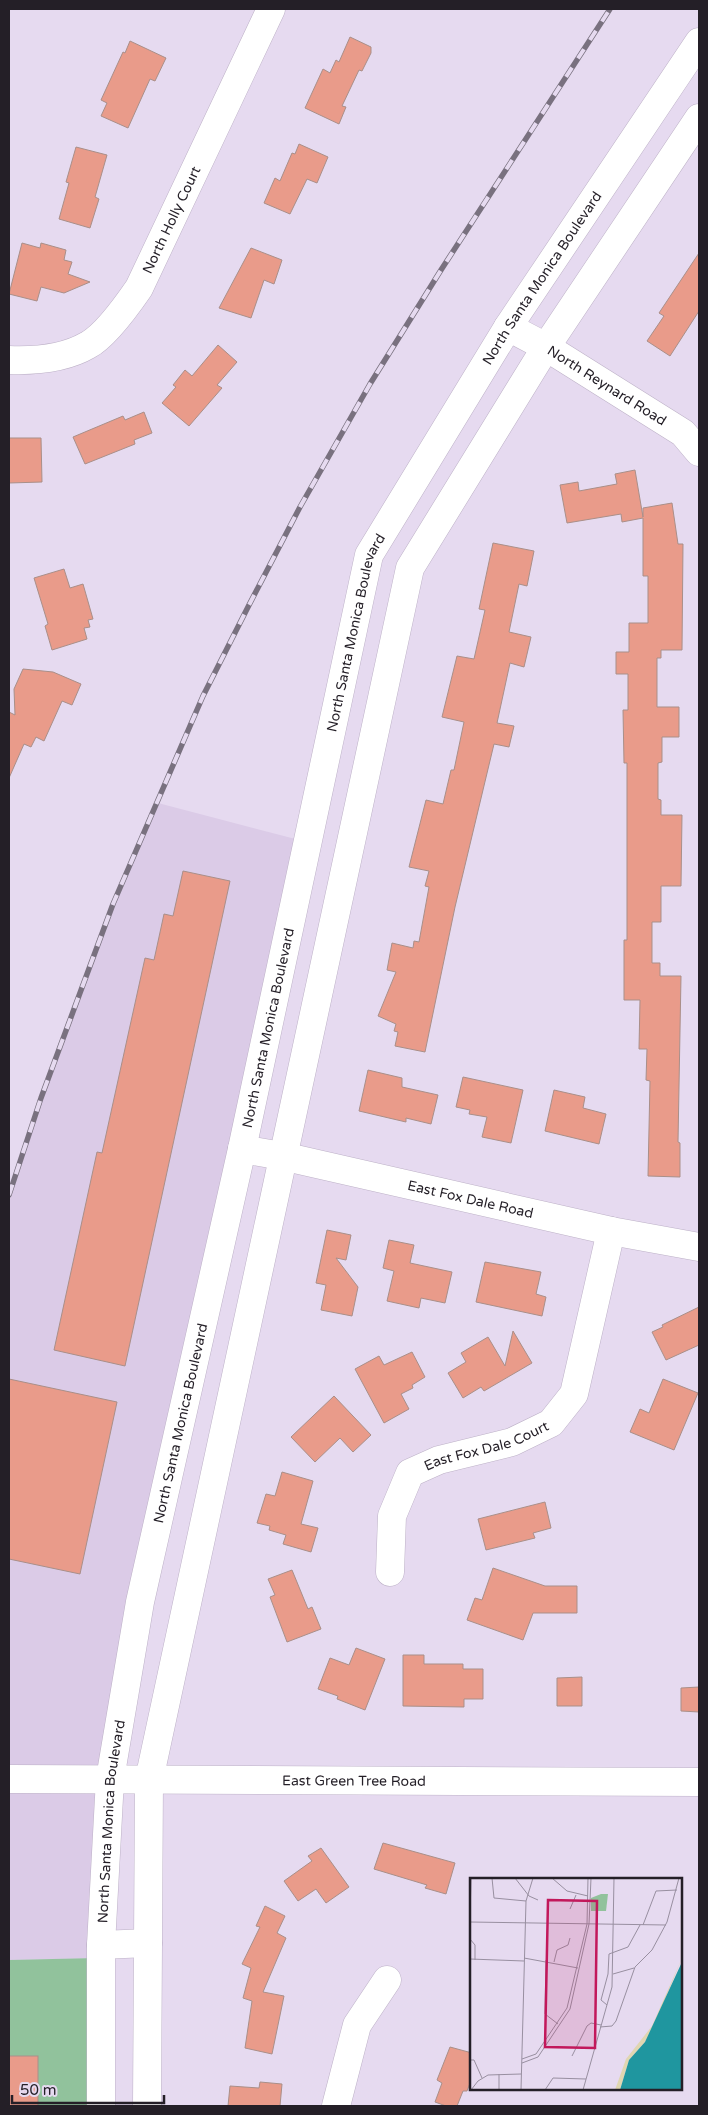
<svg xmlns="http://www.w3.org/2000/svg" width="708" height="2115" font-family="'Varela Round',sans-serif">
	<style>
		.built { fill: #dbcbe7 }
		.green { fill: #91c29c }
		.building { fill: #e99b8a; stroke: #a98f89 }
		.lines { fill: none; stroke-linecap: round; stroke-linejoin: round }
		.minor-casing { stroke: #bdb1c7; stroke-width: 29 }
		.minor { stroke: #fff; stroke-width: 28 }
		.rail-casing { stroke: #79717f; stroke-width: 5.5 }
		.rail { stroke: #e6daf0; stroke-width: 4; stroke-dasharray: 11; stroke-linecap: butt }
		.labels { text-anchor: middle; stroke-width: 4; stroke-linejoin: round; paint-order: stroke }
		.street-label { font-size: 14px; fill: #241f27; stroke: #e6daf0 }
		.inset-road { fill: none; stroke: #988fa0; stroke-width: 1 }
		.view { fill: #c2185b; fill-opacity: 0.15; stroke: #c2185b; stroke-width: 2.5 }
		.inset-edge { fill: none; stroke: #241f27; stroke-width: 2.5 }
	</style>
	<rect width="100%" height="100%" fill="#e6daf0"/>
	<polygon class="built" points="158,803 307,842 140,1602 101,1958 9,1960 9,1195 41,1098 113,904"/>
	<polygon class="green" points="96,1958 94,2106 9,2106 9,1960"/>
	<g class="building">
		<polygon points="350,37 371,47 371,53 362,71 359,70 342,106 346,107 339,124 305,108 323,69 330,73 336,60 339,62"/>
		<polygon points="130,41 166,58 155,81 150,79 128,128 101,116 107,103 101,100 123,52 125,53"/>
		<polygon points="299,144 328,157 317,183 307,179 290,214 264,203 275,178 280,181 292,153 295,154"/>
		<polygon points="76,147 107,155 95,197 99,199 90,228 59,219 69,183 66,182"/>
		<polygon points="22,243 40,248 41,243 66,250 64,260 72,262 68,274 90,282 64,293 41,287 37,301 9,294"/>
		<polygon points="251,248 282,260 274,284 264,280 251,318 219,308"/>
		<polygon points="699,253 699,311 670,356 647,341 664,316 659,313"/>
		<polygon points="218,345 237,362 217,385 222,388 189,426 162,403 176,387 173,385 185,370 192,376"/>
		<polygon points="144,412 152,433 134,440 135,444 85,464 73,437 123,416 125,420"/>
		<polygon points="9,438 41,438 42,482 9,483"/>
		<polygon points="635,470 643,517 643,508 672,503 678,544 683,544 682,650 661,650 661,658 657,658 657,707 679,707 679,737 662,737 662,762 658,763 658,799 661,800 661,815 682,815 681,886 661,886 661,922 652,922 652,963 660,963 660,976 681,976 678,1142 680,1143 680,1177 648,1176 650,1081 646,1080 647,1049 639,1049 640,1000 624,1000 624,940 627,940 627,763 624,763 623,710 628,710 628,674 616,674 616,652 629,652 629,623 648,623 648,576 643,576 643,518 622,522 621,514 567,523 560,485 578,482 579,491 617,484 615,474"/>
		<polygon points="493,543 534,551 527,586 519,584 509,632 531,637 524,667 510,663 497,723 514,726 509,747 494,744 455,907 425,1052 395,1046 398,1032 394,1031 396,1024 378,1016 396,972 387,970 392,943 413,948 414,941 419,942 429,887 425,886 429,871 409,867 426,800 443,804 451,770 454,770 464,722 442,717 457,656 474,659 485,610 479,609"/>
		<polygon points="64,569 70,588 83,584 93,619 88,620 90,627 84,628 87,639 52,650 45,626 48,624 34,578"/>
		<polygon points="23,669 53,672 81,684 72,705 62,701 44,741 36,737 31,747 24,744 9,778 9,712 15,715 14,689"/>
		<polygon points="183,871 230,881 125,1366 54,1350 97,1152 102,1153 145,958 154,960 164,914 173,916"/>
		<polygon points="368,1070 402,1078 402,1087 438,1095 431,1124 406,1118 406,1122 359,1111"/>
		<polygon points="463,1077 523,1090 511,1143 482,1137 487,1117 469,1114 470,1110 456,1107"/>
		<polygon points="554,1090 585,1097 583,1108 606,1114 599,1144 545,1131"/>
		<polygon points="327,1230 351,1235 346,1260 336,1258 358,1287 352,1316 321,1310 326,1285 316,1283"/>
		<polygon points="389,1240 414,1245 410,1263 452,1272 445,1303 421,1298 419,1308 387,1301 394,1271 383,1268"/>
		<polygon points="485,1262 541,1272 536,1294 546,1297 542,1316 476,1302"/>
		<polygon points="699,1307 699,1345 666,1360 652,1332 663,1327 662,1325"/>
		<polygon points="513,1331 532,1363 484,1391 481,1387 463,1398 448,1373 466,1362 461,1353 488,1337 505,1366"/>
		<polygon points="412,1352 425,1377 412,1385 413,1388 401,1394 409,1409 384,1423 355,1369 379,1356 384,1365"/>
		<polygon points="9,1379 117,1402 80,1574 9,1559"/>
		<polygon points="663,1379 698,1393 674,1450 630,1432 640,1409 649,1413"/>
		<polygon points="334,1396 371,1435 353,1452 340,1438 315,1462 291,1437"/>
		<polygon points="282,1472 313,1481 301,1524 318,1528 311,1552 283,1544 286,1535 269,1530 270,1526 257,1523 266,1494 275,1496"/>
		<polygon points="545,1502 551,1528 533,1533 535,1538 486,1550 478,1519"/>
		<polygon points="493,1568 545,1586 577,1586 577,1613 533,1613 523,1640 467,1620 475,1598 482,1600"/>
		<polygon points="292,1570 308,1609 312,1607 321,1629 287,1642 270,1597 275,1595 268,1579"/>
		<polygon points="356,1648 385,1659 365,1710 337,1699 338,1696 318,1689 330,1658 349,1665"/>
		<polygon points="403,1655 424,1655 424,1664 463,1664 463,1669 483,1669 483,1699 464,1699 464,1707 403,1706"/>
		<polygon points="582,1677 582,1706 557,1706 557,1678"/>
		<polygon points="699,1687 699,1712 681,1711 681,1688"/>
		<polygon points="383,1843 455,1863 446,1894 425,1888 427,1885 374,1869"/>
		<polygon points="321,1848 349,1887 326,1903 316,1889 298,1901 284,1881 312,1861 308,1856"/>
		<polygon points="265,1906 285,1916 277,1933 286,1938 263,1992 284,1996 272,2054 245,2048 252,2001 243,1998 251,1968 242,1964 260,1927 256,1926"/>
		<polygon points="450,2047 472,2053 472,2078 467,2091 463,2091 457,2106 446,2106 435,2102 442,2083 437,2080"/>
		<rect x="9" y="2056" width="29" height="50"/>
		<polygon points="260,2082 282,2084 280,2106 228,2106 230,2086 259,2088"/>
	</g>
	<g class="lines">
		<g class="minor-casing">
			<g id="minor">
				<path id="s1" d="M508,327L546,347L683,433L699,452"/>
				<path id="s2" d="M9,360C35,361 64,359 88,345C105,336 128,304 139,288L271,9"/>
				<path id="s3" d="M242,1149L282,1156L611,1231L699,1247"/>
				<path id="s4" d="M390,1572L392,1516L410,1473L439,1460L512,1442L551,1423L574,1394L611,1231"/>
				<path id="s5" d="M9,1779L699,1782"/>
				<polyline points="101,1945 148,1943"/>
				<path id="s6" d="M101,2106V1945L110,1779L140,1602L242,1149L369,555L508,327L699,42"/>
				<polyline points="147,2106 149,1780 410,568 546,347 699,118"/>
				<polyline points="336,2106 357,2025 387,1980"/>
			</g>
		</g>
		<use href="#minor" class="minor"/>
		<g class="rail-casing">
			<polyline id="rail" points="9,1195 41,1098 113,904 203,696 249,605 300,507 370,384 441,270 610,9"/>
		</g>
		<use href="#rail" class="rail"/>
	</g>
	<g class="labels">
		<g class="street-label">
			<text dy="5" stroke="none"><textPath href="#s2" startOffset="234">North Holly Court</textPath></text>
			<text dy="5" stroke="none"><textPath href="#s6" startOffset="1905">North Santa Monica Boulevard</textPath></text>
			<text dy="5" stroke="none"><textPath href="#s1" startOffset="115">North Reynard Road</textPath></text>
			<text dy="5" stroke="none"><textPath href="#s6" startOffset="1500">North Santa Monica Boulevard</textPath></text>
			<text dy="5" stroke="none"><textPath href="#s6" startOffset="1095">North Santa Monica Boulevard</textPath></text>
			<text dy="5" stroke="none"><textPath href="#s3" startOffset="234">East Fox Dale Road</textPath></text>
			<text dy="5" stroke="none"><textPath href="#s6" startOffset="690">North Santa Monica Boulevard</textPath></text>
			<text dy="5" stroke="none"><textPath href="#s4" startOffset="184">East Fox Dale Court</textPath></text>
			<text dy="5" stroke="none"><textPath href="#s5" startOffset="345">East Green Tree Road</textPath></text>
			<text dy="5" stroke="none"><textPath href="#s6" startOffset="285">North Santa Monica Boulevard</textPath></text>
		</g>
	</g>
	<g transform="translate(470 1878)">
		<rect width="212" height="212" fill="#e6daf0"/>
		<path d="M212,80L187,141L175,164L159,182L150,212H145L156,181L182,148Z" fill="#e0d6b1"/>
		<path d="M131,16H138L136,33H121V20Z" fill="#91c29c"/>
		<path d="M212,84V212H150L159,182L175,164Z" fill="#1f969f"/>
		<path class="inset-road" d="M22,0L24,20L56,23M45,0L59,18L68,22M82,0L97,13L118,18M100,31L106,17M0,39L1,0M0,44L196,47M173,47L186,13L207,12M0,61L5,67V82M54,80L108,90M0,81L54,83M76,82L75,136L88,146M84,84L87,72L98,67L100,60M143,96L164,90M137,127L131,122L138,96L139,76L158,69L170,47M130,149L142,148L146,143L165,89L182,72L197,44L209,0M102,178L117,148L121,145L131,147M52,181L66,176L97,130L117,46L118,0M0,182H4L12,200M52,185L68,179L100,131L119,46L121,0M1,212L8,203L18,197L51,196M29,212V196M51,212L56,23L63,0M75,212L83,200L116,201M113,212L142,109L144,0"/>
		<path class="view" d="M78,22L127,23L125,170L75,169Z"/>
		<rect width="212" height="212" class="inset-edge"/>
	</g>
	<rect width="708" height="2115" fill="none" stroke="#241f27" stroke-width="20"/>
	<path d="M12 2095v8h152v-8" fill="none" stroke="#241f27" stroke-width="2.5"/>
	<text x="20" y="2095" font-size="15" fill="#241f27" stroke="#e6daf0" stroke-width="4" paint-order="stroke">50 m</text>
</svg>
